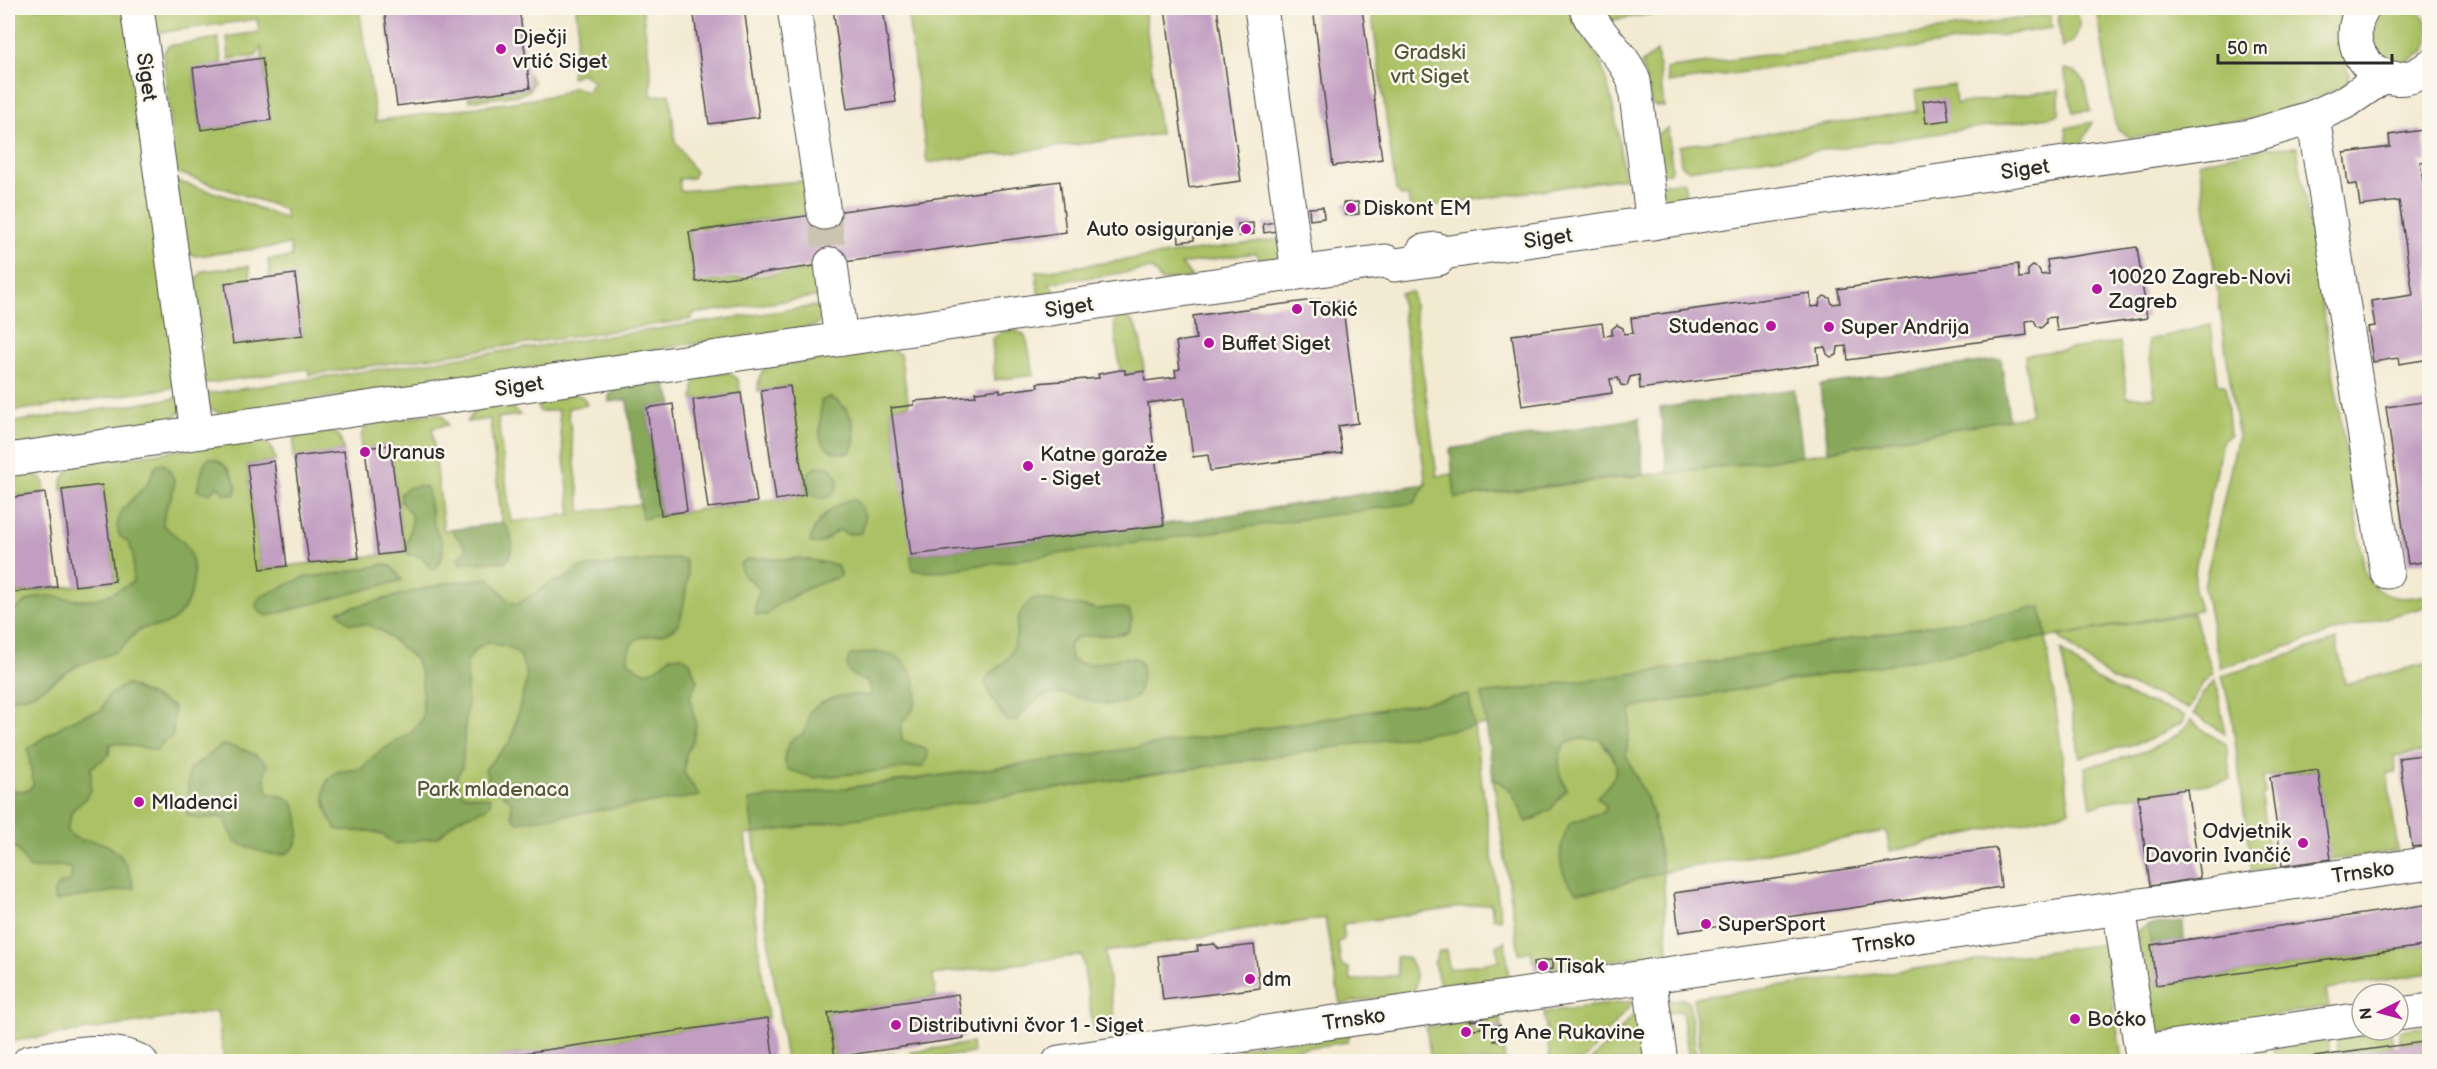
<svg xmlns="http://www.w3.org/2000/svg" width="2437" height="1069" font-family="'Balsamiq Sans',sans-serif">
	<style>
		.green { fill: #aac165; stroke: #6a7648; stroke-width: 1.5 }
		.forest { fill: #87a75a; stroke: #596942; stroke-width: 1.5 }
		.building { fill: #c29fc2 }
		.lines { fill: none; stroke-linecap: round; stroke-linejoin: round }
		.minor-tunnel { stroke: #cbc4b1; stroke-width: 33; stroke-dasharray: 33 16; stroke-linecap: butt }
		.minor-casing { stroke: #494844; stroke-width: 35 }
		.minor { stroke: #fff; stroke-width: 33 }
		.poi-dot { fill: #b5179e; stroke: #fbf7ec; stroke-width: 2 }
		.labels { text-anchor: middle; stroke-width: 5; stroke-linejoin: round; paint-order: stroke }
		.poi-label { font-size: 21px; fill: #2b2b2b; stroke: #fbf7ec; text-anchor: start }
		.park-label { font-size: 21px; fill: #51583c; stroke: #fbf7ec }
		.street-label { font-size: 21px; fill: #2b2b2b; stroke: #fbf7ec }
	</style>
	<rect width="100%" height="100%" fill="#fbf7ec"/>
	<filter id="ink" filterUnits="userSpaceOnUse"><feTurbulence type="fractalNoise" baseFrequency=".0167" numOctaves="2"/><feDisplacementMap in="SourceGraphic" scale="12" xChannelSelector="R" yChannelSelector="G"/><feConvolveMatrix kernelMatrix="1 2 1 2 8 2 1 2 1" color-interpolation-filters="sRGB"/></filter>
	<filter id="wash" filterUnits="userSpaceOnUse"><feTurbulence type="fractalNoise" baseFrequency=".008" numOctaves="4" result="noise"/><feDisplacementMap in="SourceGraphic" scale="24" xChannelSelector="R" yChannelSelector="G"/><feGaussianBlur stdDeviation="1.35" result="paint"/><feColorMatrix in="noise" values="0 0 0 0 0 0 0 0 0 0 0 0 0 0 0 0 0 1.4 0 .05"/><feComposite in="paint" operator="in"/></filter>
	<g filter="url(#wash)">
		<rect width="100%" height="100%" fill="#f3ead2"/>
		<g class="green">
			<polygon points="8,8 129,8 184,386 8,412"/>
			<polygon points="141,8 359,8 376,121 527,100 555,95 575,87 586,92 594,82 581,73 571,78 578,28 576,8 642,8 651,73 651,96 670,94 675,141 695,172 693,178 679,179 680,191 802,181 808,184 812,213 688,230 694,284 824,268 827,295 692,314 692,319 309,375 308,369 195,385 193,363 203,349 196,288 197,278 203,271 249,266 251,280 233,344 303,335 295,275 270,278 268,260 292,257 290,245 196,256 182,250 166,178 233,198 286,219 285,209 175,172 164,148 171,127 163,54 168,46 218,38 222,64 193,69 201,130 271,120 261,47 256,56 229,59 227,37 259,32 257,19 150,34"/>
			<polygon points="907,8 1144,8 1160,134 927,163"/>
			<path d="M1371,8H1569C1573,28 1592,40 1599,59C1614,98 1619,138 1624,178L1410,209L1408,196H1401L1396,190Z"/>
			<polygon points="1603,8 1694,8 1611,20"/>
			<polygon points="2057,8 2075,8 2080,25 2074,41 2062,48"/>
			<polygon points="2097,8 2344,8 2339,36 2349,77 2343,87 2264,117 2131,138 2118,129 2114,120"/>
			<path d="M2414,8C2430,19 2432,35 2424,52L2399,66L2374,53C2370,34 2365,20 2384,8Z"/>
			<polygon points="2050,14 2052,28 1668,83 1666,69"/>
			<polygon points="1657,51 1664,107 1652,105 1641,64"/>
			<path d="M2064,69C2088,72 2087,91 2090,111L2073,112Z"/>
			<polygon points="529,75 534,82 529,91 519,95 469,101 469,96 530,88"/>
			<polygon points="1954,85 1956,104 2059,90 2059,114 2050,117 1700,168 1688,170 1681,164 1679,146 1918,111 1915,91"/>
			<polygon points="2092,122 2082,144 2068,151 2066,128"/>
			<polygon points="1668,128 1672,170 1669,173 1656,174 1653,137"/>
			<path d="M2297,147L2365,572C2378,601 2402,601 2430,594L2429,606L2340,630L2220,668L2204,586L2238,436L2199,162L2267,148Z"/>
			<polygon points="1684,181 1687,205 1669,201 1661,194 1662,184"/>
			<polygon points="1289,238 1281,259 1267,266 1255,253 1181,264 1192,277 1161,281 1152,269 1049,283 1059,296 1039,299 1036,272"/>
			<path d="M1412,292L1437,476L1453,474L1455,498L1803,456L2031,415L2025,355L2120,342L2127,397H2155L2148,340L2211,325L2218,383L2226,386L2230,435L2222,442L2196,564L2194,589L2200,610L2046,638L2070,811L1890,851L1886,831L1663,872L1668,953L1552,969L1551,960L1533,962L1531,951L1519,954L1493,778L1510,789L1527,822L1537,818L1562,780L1558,758L1564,745L1578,739H1600L1617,764V775L1609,785L1607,807L1603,812L1570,823L1652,811L1626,755L1632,708L1474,726L1501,920L1493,918L1491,903L1343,924L1344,939L1338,943L1341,965L1349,968L1351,981L1398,975L1396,957H1407C1415,967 1418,980 1414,992L1340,1004L1325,918L1105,952L1116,1031L1094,1035L1082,955L933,975L936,997L828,1013L835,1056L842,1055L843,1060L894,1053L895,1061H786L753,834L745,835L768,1018L464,1062L224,1061L217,1011L8,1042V594L115,581L102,486L62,490V479L73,465L261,439L271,447L276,461L247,465L261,569L404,552L390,445L361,449C360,438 361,431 369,424L435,413L442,415L448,425L432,428L444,531L502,523L490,419L467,422L476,408L509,404L520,415L498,418L511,522L571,514L558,410L540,412L538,408L546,398L575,394L583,397L587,405L568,408L581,512L641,504L661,515L805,495L789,386L758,391L759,378L765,367L889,349L900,354L909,405L891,408L912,555L1190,521L1426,484L1400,293Z"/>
			<polygon points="823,305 822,319 815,326 221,413 210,409 199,395"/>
			<path d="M1121,316C1143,318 1142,356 1144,371L1125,374L1124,370H1120L1114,322Z"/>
			<polygon points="1015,330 1024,335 1027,341 1034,375 995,380 992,339 1002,332"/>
			<polygon points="729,372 738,380 741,393 693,400 695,376"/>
			<polygon points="185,397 182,410 168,424 8,446 8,423"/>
			<polygon points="326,430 339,435 344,451 293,458 294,438 298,435"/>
			<polygon points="29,472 43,479 45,493 8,498 8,476"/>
			<polygon points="2193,613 2213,673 2203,683 2188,709 2165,698 2111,679 2058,636"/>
			<polygon points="2336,640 2345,684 2429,663 2429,751 2394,756 2396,772 2387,773 2398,851 2330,860 2318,770 2269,776 2263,777 2265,794 2262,795 2271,869 2252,872 2231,711 2222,676"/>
			<polygon points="2061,650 2094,678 2127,695 2184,715 2183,722 2147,741 2080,757"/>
			<polygon points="2216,679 2225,734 2194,714 2202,695"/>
			<path d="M2191,720L2205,732L2226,744L2231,780L2121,798L2091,807L2085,767C2122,757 2168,752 2191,720Z"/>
			<polygon points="2148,925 2157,985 2429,945 2429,973 2326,989 2329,1007 2160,1033 2155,1032 2137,935 2139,930"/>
			<polygon points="1505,941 1509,978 1440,985 1434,963 1439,952 1446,950 1449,969 1499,961 1497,946"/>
			<polygon points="2104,944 2122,1061 1702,1061 1693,998"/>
			<polygon points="1682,999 1689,1002 1697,1061 1689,1061 1682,1011 1666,1013 1663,1001"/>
			<polygon points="1634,1001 1583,1061 1550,1061 1544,1012"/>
			<polygon points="1637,1011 1644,1061 1591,1061"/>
			<polygon points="1500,1017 1505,1061 1431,1061 1426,1027"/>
			<polygon points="2429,1026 2429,1041 2401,1045 2399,1030"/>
			<polygon points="2391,1032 2393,1046 2338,1054 2337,1039"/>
			<polygon points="1350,1034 1347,1042 1240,1057 1239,1047"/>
			<polygon points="2328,1040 2330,1055 2275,1061 2273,1048"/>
			<polygon points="972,1043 973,1053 912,1061 911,1052"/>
			<polygon points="2265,1049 2266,1061 2213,1061 2212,1057"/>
		</g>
		<g class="forest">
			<polygon points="2001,359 2009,419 1828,451 1820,385"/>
			<polygon points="658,381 667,387 673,404 647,408 661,515 642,519 627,400 609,402 609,396 616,387"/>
			<polygon points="1794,389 1803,456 1668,474 1660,408"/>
			<path d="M829,397C851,405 861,432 850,453C836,454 827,452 820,438L821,401Z"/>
			<polygon points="1639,418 1643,474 1455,498 1450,449"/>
			<path d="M209,458C225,460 233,474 237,488L234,495L226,494L217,486L209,494L197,490L205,461Z"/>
			<path d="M163,463C189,488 162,500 163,525C170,532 182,539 187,547C201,571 192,612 167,624C159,628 149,625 140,630C132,634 128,643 120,649C108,657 91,660 77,666C55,678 35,700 8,698V614C16,610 23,602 32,599C45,592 65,599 79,600C98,602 117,591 133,582V554L129,543L119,535L117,525L122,510L148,483L156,466Z"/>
			<circle cx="822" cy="482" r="16"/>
			<polygon points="1426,484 1414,503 933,572 912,570 911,555 1190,521"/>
			<polygon points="417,486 426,487 428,491 433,522 443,545 442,556 436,569 431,569 422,557 408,554 406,549 412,520 410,513 400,501 401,493 408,488"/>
			<path d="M853,499C865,507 868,520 861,533L847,534L839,530C828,535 824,548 810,542C812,523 834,503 853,499Z"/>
			<path d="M503,523C514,534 514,548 507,561L459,564L458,557L466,551V547L451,530Z"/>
			<path d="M674,558L685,560C690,574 687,583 685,597C683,605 683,617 678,624C663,645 628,623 628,660C642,678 656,672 670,657L682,656L690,662L697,681L690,698L696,725L693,740L686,754L684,773L700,796L518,822L512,816L511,801L490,783L485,769L511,741L527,677L520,655L511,648L487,642L476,649L467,661V705L462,768L456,778L462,794L490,798V803L485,809L458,819L438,837L394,844C369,821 362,837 336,829C326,814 315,782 338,772C345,769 354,772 361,768C367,765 372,757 378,753C394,740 415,738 423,715L422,676L415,659L382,631L369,625L348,623L338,611L446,583L489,578L510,602L518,604L554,581L565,579L578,568Z"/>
			<path d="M798,558L837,565L841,576L808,588L774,607L767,615H756L755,605L760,589L742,574L740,564C754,551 781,564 798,558Z"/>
			<polygon points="385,564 392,567 402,580 267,616 257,610 256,604 260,597 305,577 336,574"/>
			<path d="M1034,598L1097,609L1118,607L1129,610L1132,619L1128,632C1112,638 1092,633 1075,638L1069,646L1071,659C1075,661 1079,664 1084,664C1109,667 1159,633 1137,696C1098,721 1071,679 1039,699C1030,705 1022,713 1015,721L1005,720C998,706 988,695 985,681C992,669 1005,666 1011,653C1022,631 1009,615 1034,598Z"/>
			<path d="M2041,607L2046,637L1632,708L1626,755L1652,811L1663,872L1601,890L1577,892C1555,871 1557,848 1570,823L1603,812L1607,807L1597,797C1621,773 1623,765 1600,739H1578L1564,745C1556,761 1558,774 1567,789L1550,810L1527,822L1510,789L1493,778L1482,694L1681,667Z"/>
			<path d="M876,652C883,653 893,654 899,658C912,667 920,689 915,705C909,722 895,717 903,741L925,748L928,754L924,766L814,778L787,769C782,756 785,751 792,739C807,735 808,727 809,712C827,696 846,693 870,696L872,692L868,682C853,677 841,671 850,655Z"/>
			<path d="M126,684L174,707L173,736L162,743L157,750L115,743L110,744L109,755L91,768V790L84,800L72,811L67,831C82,845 86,838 102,843C122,850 130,869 134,888L54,901V891L59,885L69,882L72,873L70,868L58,866L30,869L16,848L8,847V790L28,791L33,784L28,749C46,735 79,713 101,711L108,696Z"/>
			<path d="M1469,695L1474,726L1471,727L753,834L749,800C990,771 1230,735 1469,695Z"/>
			<path d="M222,745C239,747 257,753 268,765L264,775L268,793C274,795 285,796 290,800C302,812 304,848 285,854C271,858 249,847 235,842L225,820L220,817L199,819L187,815L189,770Z"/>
			<polygon points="2183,922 2184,940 2151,945 2148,925"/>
		</g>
		<g id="blocks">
			<g class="building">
				<polygon points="384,8 519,8 530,88 397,106"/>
				<polygon points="693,8 744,8 759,117 709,124"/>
				<polygon points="833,8 883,8 896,102 847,109"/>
				<polygon points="1165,8 1217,8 1241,181 1189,188"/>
				<polygon points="1313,8 1362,8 1382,159 1333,166"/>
				<polygon points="262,58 271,120 201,130 193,68"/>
				<polygon points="1946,98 1949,120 1926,123 1923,101"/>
				<polygon points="2422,130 2427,161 2420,162 2423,181 2428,181 2430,188 2430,198 2426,199 2430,221 2430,359 2399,364 2398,358 2373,362 2368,327 2375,326 2371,301 2413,295 2399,201 2360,206 2357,184 2348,185 2344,153 2390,147 2389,135"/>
				<polygon points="1060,181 1066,232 696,282 689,232"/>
				<polygon points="1358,202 1359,214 1345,215 1343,203"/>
				<polygon points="1323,207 1324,218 1310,220 1309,208"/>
				<polygon points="1275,222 1277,231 1264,233 1263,224"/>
				<polygon points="1253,223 1254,234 1239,236 1238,224"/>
				<polygon points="1193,228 1194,240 1179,242 1178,230"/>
				<polygon points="2137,247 2147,318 2057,331 2055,317 2046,318 2046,323 2041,328 2037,326 2034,320 2026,321 2027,335 1848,360 1846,346 1838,347 1837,355 1831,357 1827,354 1825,347 1817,348 1819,364 1640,389 1639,375 1630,377 1627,386 1621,385 1618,378 1610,379 1612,393 1522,406 1512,335 1602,323 1604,336 1612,335 1612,329 1617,325 1623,328 1624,334 1633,333 1631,318 1810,293 1811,307 1819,306 1820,300 1824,296 1830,298 1832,304 1840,303 1838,289 2018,264 2019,278 2028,277 2028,270 2033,266 2039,269 2041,275 2049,274 2047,260"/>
				<polygon points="295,274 303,335 233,344 225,283"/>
				<polygon points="1321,299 1322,303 1342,301 1358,423 1338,426 1342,453 1210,471 1208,455 1193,457 1185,398 1148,403 1164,525 911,555 891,408 914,405 914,401 976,396 975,392 985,391 1000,389 1000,392 1038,387 1037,383 1099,378 1098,374 1120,370 1125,370 1125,374 1144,371 1145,381 1176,377 1175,370 1180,369 1176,342 1196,339 1193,316"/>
				<polygon points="790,386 805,495 776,500 761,390"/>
				<polygon points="741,393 757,502 708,508 693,400"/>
				<polygon points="2430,401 2430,561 2408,564 2386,407"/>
				<polygon points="673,404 687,511 661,515 647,408"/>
				<polygon points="390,445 404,552 378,555 365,448"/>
				<polygon points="344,451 359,558 309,563 294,457"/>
				<polygon points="274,461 287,566 261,569 247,465"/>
				<polygon points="102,485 115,581 75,586 62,490"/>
				<polygon points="45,493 57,587 8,593 8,498"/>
				<polygon points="2430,754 2430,845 2412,847 2399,758"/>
				<polygon points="2318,770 2331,859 2282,866 2270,777"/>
				<polygon points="2187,789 2200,878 2150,886 2138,796"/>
				<polygon points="1996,848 2001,887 1679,932 1674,893"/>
				<polygon points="2430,904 2430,945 2156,985 2151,945"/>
				<polygon points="1214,944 1219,949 1254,945 1260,988 1163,1000 1158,956 1198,951 1197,946"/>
				<polygon points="1552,960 1552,969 1534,971 1533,962"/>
				<polygon points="958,994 964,1038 835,1057 828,1013"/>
				<polygon points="768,1018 774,1062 474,1062 474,1060"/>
				<polygon points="1480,1020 1482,1028 1472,1029 1470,1021"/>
				<polygon points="1500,1025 1502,1040 1494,1041 1492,1026"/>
				<polygon points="2430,1041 2430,1062 2292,1062 2292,1060"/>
			</g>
		</g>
	</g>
	<g filter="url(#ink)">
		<use href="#blocks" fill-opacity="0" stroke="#494844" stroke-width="1.5"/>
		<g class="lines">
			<polyline class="minor-tunnel" points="824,213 831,264"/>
			<g class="minor-casing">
				<g id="minor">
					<polyline points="137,8 197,432"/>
					<polyline points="794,8 824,213"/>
					<polyline points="1261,8 1298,273"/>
					<path d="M1586,8C1596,36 1624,53 1634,81L1653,223"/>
					<path d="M2363,8C2335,53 2388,102 2430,66"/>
					<polyline points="2313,117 2387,572"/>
					<polyline points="1423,251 1436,249 1443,253 1477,248 2251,136 2313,117 2346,102 2384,76"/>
					<polyline points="831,264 841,339"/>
					<polyline points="8,460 1298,273 1385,261 1395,265 1438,259 1443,253"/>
					<polyline points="2119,908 2143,1062"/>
					<polyline points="1649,976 1661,1062"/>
					<polyline points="2398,1014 2430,1010"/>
					<polyline points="2142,1051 2362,1019"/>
					<path d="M29,1062C63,1056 109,1044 141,1062"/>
					<polyline points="1059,1062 2430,863"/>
				</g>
			</g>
			<use href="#minor" class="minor"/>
		</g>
	</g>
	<g class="poi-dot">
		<circle cx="501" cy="49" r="6"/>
		<circle cx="1351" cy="208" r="6"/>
		<circle cx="1246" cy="229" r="6"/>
		<circle cx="2097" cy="289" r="6"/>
		<circle cx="1297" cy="309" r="6"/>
		<circle cx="1771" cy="326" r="6"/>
		<circle cx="1829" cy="327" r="6"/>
		<circle cx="1209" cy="343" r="6"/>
		<circle cx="365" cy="452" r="6"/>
		<circle cx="1028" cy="466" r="6"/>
		<circle cx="139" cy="802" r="6"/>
		<circle cx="2303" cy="843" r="6"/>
		<circle cx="1706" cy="924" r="6"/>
		<circle cx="1543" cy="966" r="6"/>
		<circle cx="1250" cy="979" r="6"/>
		<circle cx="2075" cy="1019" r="6"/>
		<circle cx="896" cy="1025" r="6"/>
		<circle cx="1466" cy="1032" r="6"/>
	</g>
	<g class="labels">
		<g class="poi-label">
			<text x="513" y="44">Dječji<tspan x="513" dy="24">vrtić Siget</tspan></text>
			<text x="1363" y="215">Diskont EM</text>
			<text x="1234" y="236" text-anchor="end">Auto osiguranje</text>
			<text x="2109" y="284">10020 Zagreb-Novi<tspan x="2109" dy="24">Zagreb</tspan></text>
			<text x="1309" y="316">Tokić</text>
			<text x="1759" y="333" text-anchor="end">Studenac</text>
			<text x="1841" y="334">Super Andrija</text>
			<text x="1221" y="350">Buffet Siget</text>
			<text x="377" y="459">Uranus</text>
			<text x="1040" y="461">Katne garaže<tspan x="1040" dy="24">- Siget</tspan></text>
			<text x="151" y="809">Mladenci</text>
			<text x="2291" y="838" text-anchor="end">Odvjetnik<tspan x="2291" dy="24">Davorin Ivančić</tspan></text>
			<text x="1718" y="931">SuperSport</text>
			<text x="1555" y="973">Tisak</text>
			<text x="1262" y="986">dm</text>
			<text x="2087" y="1026">Boćko</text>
			<text x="908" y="1032">Distributivni čvor 1 - Siget</text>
			<text x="1478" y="1039">Trg Ane Rukavine</text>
		</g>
		<g class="park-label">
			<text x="1430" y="59">Gradski<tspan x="1430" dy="24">vrt Siget</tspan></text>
			<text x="493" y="796">Park mladenaca</text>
		</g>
		<g class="street-label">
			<text transform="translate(147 77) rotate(82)" y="7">Siget</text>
			<text transform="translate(2025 169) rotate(-8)" y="7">Siget</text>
			<text transform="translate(1548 238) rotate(-8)" y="7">Siget</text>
			<text transform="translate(1069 307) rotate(-8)" y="7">Siget</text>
			<text transform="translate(519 386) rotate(-8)" y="7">Siget</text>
			<text transform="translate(2363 872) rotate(-8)" y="7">Trnsko</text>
			<text transform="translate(1884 942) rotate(-8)" y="7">Trnsko</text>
			<text transform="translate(1354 1019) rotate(-8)" y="7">Trnsko</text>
		</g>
	</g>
	<rect width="2437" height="1069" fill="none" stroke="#fbf7ec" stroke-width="30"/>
	<g transform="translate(2380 1012) rotate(264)"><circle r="28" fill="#fbf7ec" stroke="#a8a59f" stroke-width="1.5"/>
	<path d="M0-4.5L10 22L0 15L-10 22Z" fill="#b5179e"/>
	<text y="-9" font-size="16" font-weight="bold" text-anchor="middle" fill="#2b2b2b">N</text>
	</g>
	<path d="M2218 54v9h174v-9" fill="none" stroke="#2b2b2b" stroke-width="3"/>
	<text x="2227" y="54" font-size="18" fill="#2b2b2b" stroke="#fbf7ec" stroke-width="4.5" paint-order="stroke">50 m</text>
</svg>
